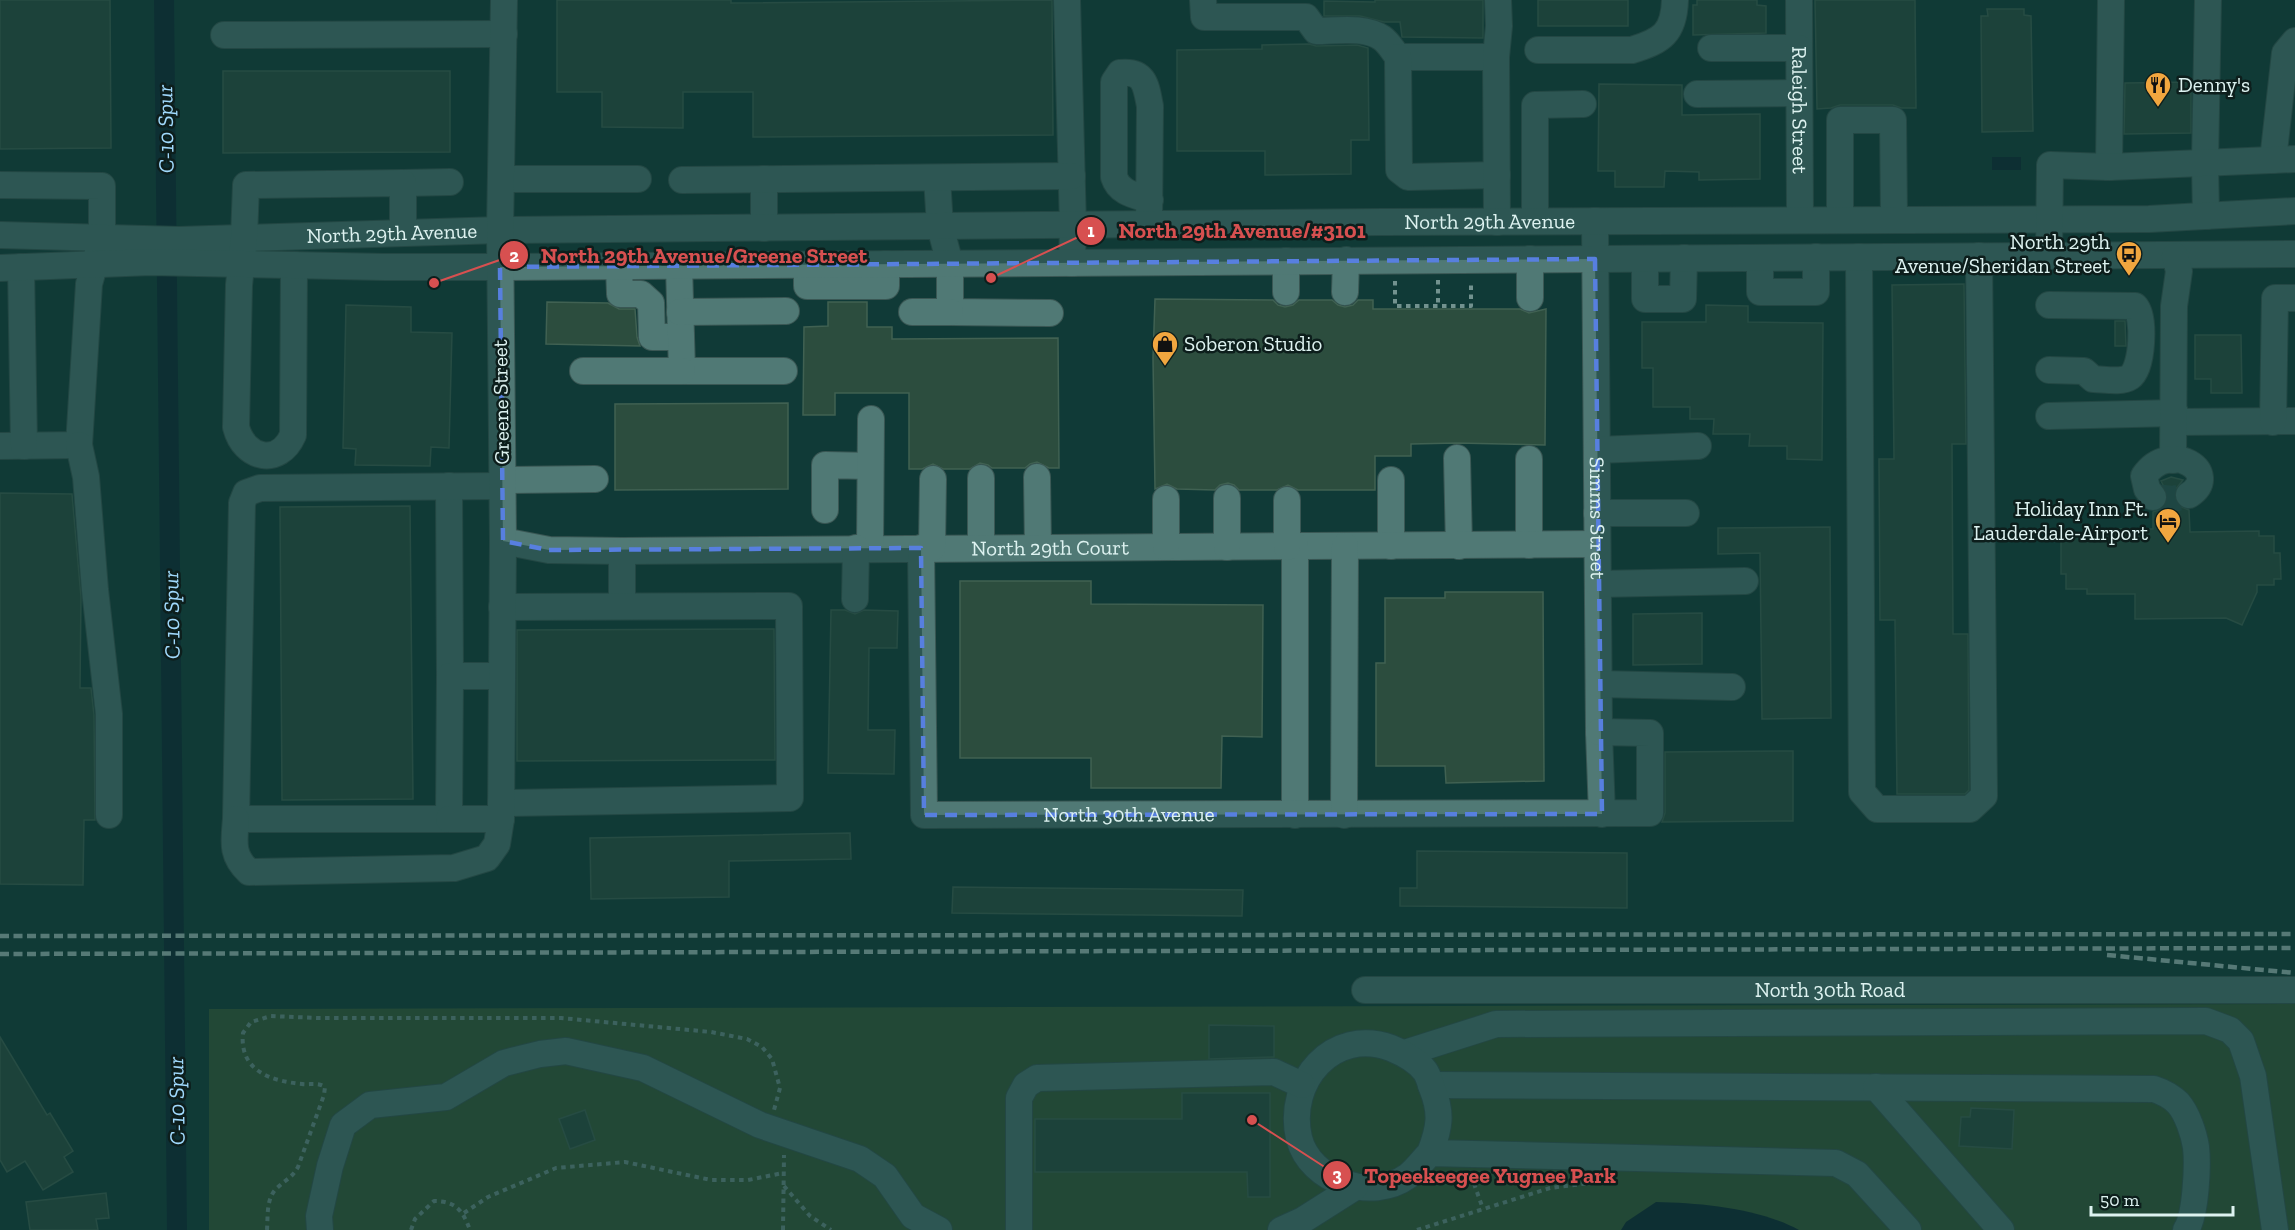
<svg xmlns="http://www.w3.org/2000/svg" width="2295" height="1230" font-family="'Zilla Slab',serif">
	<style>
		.green { fill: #395935 }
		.water { fill: #0b2330 }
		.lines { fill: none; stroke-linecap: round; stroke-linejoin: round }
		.canal { stroke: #0b2330; stroke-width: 20 }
		.building { fill: #2c4d3e; stroke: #406152; stroke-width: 1.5 }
		.minor-tunnel { stroke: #2f5653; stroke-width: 26; stroke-dasharray: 26 13; stroke-linecap: butt }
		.minor-casing { stroke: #3a5754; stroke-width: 28 }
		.path { stroke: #72928f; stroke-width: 4; stroke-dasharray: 4.5 4.5; stroke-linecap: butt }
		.minor { stroke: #507975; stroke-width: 26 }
		.rail { stroke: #acc6c4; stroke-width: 4.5; stroke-dasharray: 9 4.5; stroke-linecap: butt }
		.marked { fill: none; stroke: #577fdf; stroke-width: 4.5; stroke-dasharray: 12 8; stroke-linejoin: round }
		.labels { text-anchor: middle; stroke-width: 5; stroke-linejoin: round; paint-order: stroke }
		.poi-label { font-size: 21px; fill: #ddf2f0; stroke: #0d1e1c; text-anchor: start }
		.street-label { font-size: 21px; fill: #ddf2f0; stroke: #0d1e1c }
		.water-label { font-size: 22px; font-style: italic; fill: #a0d9fc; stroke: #0d1e1c }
		.leader { fill: none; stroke: #d75050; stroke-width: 2 }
		.callout-dot { fill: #d75050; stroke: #0d1e1c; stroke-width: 2 }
		.mark-label { font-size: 18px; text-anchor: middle; font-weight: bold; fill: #fff }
		.callout-label { font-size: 22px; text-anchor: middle; font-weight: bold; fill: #d75050; stroke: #0d1e1c; stroke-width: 5; stroke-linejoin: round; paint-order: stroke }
	</style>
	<rect width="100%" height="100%" fill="#103a37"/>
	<polygon class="green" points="2295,1004 2295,1230 209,1230 209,1009"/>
	<g class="water">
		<rect x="1992" y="157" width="29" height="13"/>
		<path d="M1656,1202C1702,1203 1758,1208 1799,1230H1621L1626,1222Z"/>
	</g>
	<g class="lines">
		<polyline class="canal" points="164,0 177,1230"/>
	</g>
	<g class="building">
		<polygon points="0,0 110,0 111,148 0,149"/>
		<polygon points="557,0 731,0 731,3 1052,0 1053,135 753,137 753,92 683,92 683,128 602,127 602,92 557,92"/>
		<polygon points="1375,0 1483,0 1483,38 1402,37 1400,22 1384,22 1360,16 1324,16 1324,1 1375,2"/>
		<rect x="1538" y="0" width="90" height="26"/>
		<polygon points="1697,0 1757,0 1757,5 1766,6 1766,33 1693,35 1693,5 1697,5"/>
		<polygon points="1815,0 1915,0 1916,108 1901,108 1893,105 1840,105 1831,108 1817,109"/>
		<polygon points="1987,9 2024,9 2024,15 2031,16 2033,131 1982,132 1981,16 1988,16"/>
		<polygon points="1309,44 1316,46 1357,45 1368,48 1369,140 1351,140 1351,174 1265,175 1265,151 1177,151 1177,50 1262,49 1262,45"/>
		<polygon points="223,71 450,71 450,152 223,153"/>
		<polygon points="2191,82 2191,133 2124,134 2125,83"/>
		<polygon points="1599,84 1682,85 1682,115 1760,114 1760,179 1699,180 1699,172 1665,171 1664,187 1615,187 1615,171 1598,171"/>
		<polygon points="1964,284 1966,444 1952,444 1953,634 1968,634 1969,790 1965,794 1897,794 1895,620 1880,620 1879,459 1894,459 1892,285"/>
		<polygon points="1155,299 1273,300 1278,305 1285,307 1293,305 1299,300 1332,300 1338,305 1345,307 1353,305 1358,300 1373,300 1373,309 1520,309 1529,313 1546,309 1545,445 1457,443 1411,444 1411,456 1375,456 1375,490 1298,490 1288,485 1277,490 1239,490 1234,485 1228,483 1220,485 1215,490 1177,489 1167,484 1155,489 1153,358"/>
		<polygon points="547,302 608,303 619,309 635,309 637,337 640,346 546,344"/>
		<polygon points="828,302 867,302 867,327 892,327 892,339 1058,338 1059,468 1049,468 1037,462 1030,464 1025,468 992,468 988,465 980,463 970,469 943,469 933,464 922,469 909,469 909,393 835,393 835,415 803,415 804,327 828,326"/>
		<polygon points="346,305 411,307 411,332 452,333 449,448 431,447 430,466 355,465 356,449 343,448"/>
		<polygon points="1706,305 1748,306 1748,322 1823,323 1822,460 1787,459 1787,446 1749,446 1750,434 1713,434 1714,419 1690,419 1690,407 1653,407 1653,368 1642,368 1642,322 1706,322"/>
		<polygon points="2115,321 2125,321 2126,346 2115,346"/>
		<polygon points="2195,335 2241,335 2242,393 2211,393 2211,379 2195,379"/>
		<polygon points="788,403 788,489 615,490 615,404"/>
		<polygon points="2171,477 2183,480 2175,490 2174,498 2179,506 2189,510 2190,532 2259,531 2259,536 2274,536 2274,553 2280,553 2281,579 2274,579 2274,585 2257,585 2257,592 2242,625 2226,618 2135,619 2135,594 2087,594 2087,589 2066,589 2066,574 2061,574 2061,534 2087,534 2087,529 2153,529 2153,512 2161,509 2167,502 2168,495 2161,481"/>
		<polygon points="0,493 72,494 81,597 80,688 91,688 94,715 95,820 84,820 83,885 0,884"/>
		<polygon points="410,506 413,799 282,800 280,507"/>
		<polygon points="1830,527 1831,718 1762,719 1760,553 1718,554 1718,528"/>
		<polygon points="960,581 1091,581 1091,604 1263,605 1262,737 1222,736 1221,788 1091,788 1091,758 960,758"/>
		<polygon points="1445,592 1543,592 1544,781 1446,783 1445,766 1376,766 1376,663 1385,663 1385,598 1445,598"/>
		<polygon points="831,610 845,610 855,614 864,610 898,611 897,648 869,648 868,730 895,730 894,774 828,773"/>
		<polygon points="1702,613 1702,664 1633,665 1633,614"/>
		<polygon points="774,629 775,760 517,761 517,630"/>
		<polygon points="1793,751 1793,821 1662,822 1665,813 1665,752"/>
		<polygon points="850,833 851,859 729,861 729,897 591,899 590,838"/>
		<polygon points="1417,851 1627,853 1627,908 1400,906 1400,888 1417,888"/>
		<polygon points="953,887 1243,890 1242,916 952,913"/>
		<polygon points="1209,1025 1274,1026 1274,1057 1209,1059"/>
		<polygon points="0,1037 47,1115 50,1113 73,1151 64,1157 73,1172 43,1190 25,1161 7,1172 0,1160"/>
		<polygon points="1182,1093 1270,1093 1270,1197 1248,1197 1247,1172 1035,1172 1035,1119 1182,1119"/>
		<polygon points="1971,1108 2014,1110 2012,1149 1959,1146 1961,1117 1970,1117"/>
		<polygon points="585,1110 595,1140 570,1149 559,1119"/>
		<polygon points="106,1193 109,1218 96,1219 98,1230 30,1230 26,1202"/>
	</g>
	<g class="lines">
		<polyline class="minor-tunnel" points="2153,497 2173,499 2189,495"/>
		<g class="minor-casing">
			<g id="minor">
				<polyline points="1067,0 1073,226 1072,263"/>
				<path d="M1203,0L1204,17H1306L1316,31C1337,31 1364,26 1382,38C1389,43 1393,51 1398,57H1496"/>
				<path id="s1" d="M1799,0L1800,219"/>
				<polyline points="224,35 504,34"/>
				<polyline points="1711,48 1799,48"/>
				<path d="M1538,50H1632C1662,41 1674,33 1675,0"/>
				<polyline points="1398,57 1399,170 1408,177 1497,175"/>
				<polyline points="1697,94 1799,93"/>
				<polyline points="2273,160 2285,53 2295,41"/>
				<polyline points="2109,167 2111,0"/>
				<polyline points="937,178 940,226 950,264 950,312 1050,313"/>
				<polyline points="501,179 638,179"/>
				<polyline points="764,179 764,228"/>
				<polyline points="682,180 1072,176"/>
				<polyline points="403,183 450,182"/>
				<polyline points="0,185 102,186 102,238 89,284 79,445 0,446"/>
				<polyline points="2206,216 2205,163 2208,0"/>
				<polyline points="1840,219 1840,120 1893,120 1894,219"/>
				<polyline points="1535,221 1535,105 1583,104"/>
				<path id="s2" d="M1595,221L1599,732L1602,814"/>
				<polyline points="1497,222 1496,57 1499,26 1498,0"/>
				<path d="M1149,225L1150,106C1146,86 1145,70 1120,73L1114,82V177C1119,193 1135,195 1150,200"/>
				<path id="s3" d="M0,235L179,240L500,230L1383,222L2149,219L2295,211"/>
				<polyline points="2049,256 2050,165 2109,167 2295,159"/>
				<polyline points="1859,257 1862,792 1877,809 1970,809 1984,796 1979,256"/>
				<polyline points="1760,258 1760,292 1816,292 1816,257"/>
				<polyline points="1645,259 1645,299 1683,299 1684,258"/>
				<polyline points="1286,261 1286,292"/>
				<path d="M294,265L293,435C279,467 244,459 236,427L239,285L244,238L246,185L403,183V233"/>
				<polyline points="807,265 807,286 886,286 886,264"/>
				<polyline points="619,266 620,294 641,294 651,303 652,337 681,337"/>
				<polyline points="679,266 682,371 784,371"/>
				<polyline points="21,267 24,446"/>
				<polyline points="0,268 151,262 384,267 500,267 2295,254"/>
				<polyline points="1345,292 1346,260"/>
				<polyline points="1530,298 1530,259"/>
				<path d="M2049,305L2135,306C2145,316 2143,368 2130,377C2121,383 2103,379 2093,379L2084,371L2049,370"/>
				<polyline points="680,312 786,311"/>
				<polyline points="912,312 950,312"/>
				<polyline points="583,371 682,371"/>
				<polyline points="2049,416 2175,413"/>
				<polyline points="2175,422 2295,421"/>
				<polyline points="2273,422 2275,298 2295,298"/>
				<polyline points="79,445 86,477 95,590 109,714 109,815"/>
				<polyline points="1597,450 1698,446"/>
				<polyline points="1457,458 1459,546"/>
				<polyline points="1529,459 1529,545"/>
				<polyline points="2173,460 2174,306 2179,271 2175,256"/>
				<polyline points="1037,477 1038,548"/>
				<polyline points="981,478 981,548"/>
				<polyline points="502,480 595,479"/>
				<polyline points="1391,480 1391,546"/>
				<polyline points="449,486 450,676"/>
				<path d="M2153,497L2147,489L2144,476C2170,438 2223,473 2189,495"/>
				<polyline points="825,510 825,465 870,466"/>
				<polyline points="1597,513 1686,513"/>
				<path id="s4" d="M503,541L549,550L622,551L1597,544"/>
				<polyline points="1295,546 1295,815"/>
				<polyline points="1166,547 1166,499"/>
				<polyline points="1227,547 1227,498"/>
				<polyline points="1287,547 1287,500"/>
				<polyline points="870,548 871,419"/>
				<path id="s5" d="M921,548L924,815L1650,813V733L1599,732"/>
				<polyline points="932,548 933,479"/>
				<polyline points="622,551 622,606"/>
				<polyline points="1598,584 1745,581"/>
				<polyline points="855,599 856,548"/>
				<polyline points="502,676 450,676 449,819 236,819 242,503 246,493 260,488 502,486"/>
				<polyline points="1599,684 1732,687"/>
				<polyline points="501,803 790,798 789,606 502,607"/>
				<polyline points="1344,815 1345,546"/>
				<path d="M236,819C234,842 231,855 249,872L454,868L487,858L497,844L501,819"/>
				<polyline points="449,819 501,819 503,541 500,230 504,0"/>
				<path id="s6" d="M1365,990H2295"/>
				<polyline points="1405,1053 1496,1024 2206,1021 2230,1030 2241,1041 2253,1076 2275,1230"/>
				<path d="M1431,1085L2154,1089C2163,1092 2171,1096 2178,1103C2187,1113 2194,1134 2196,1147C2198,1165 2196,1215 2186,1230"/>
				<polyline points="1876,1087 2001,1230"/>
				<path d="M1430,1153C1440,1127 1442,1113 1432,1088C1430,1082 1428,1075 1425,1071C1417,1060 1403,1053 1391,1048C1333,1027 1286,1081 1299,1138C1310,1182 1372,1202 1408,1176C1416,1170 1423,1160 1430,1153L1836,1163L1857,1174L1908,1230"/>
				<polyline points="320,1230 319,1216 330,1166 343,1125 370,1105 446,1097 504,1063 540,1054 566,1051 643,1068 760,1125 860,1159 885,1176 913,1216 939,1230"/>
				<polyline points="1019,1230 1019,1098 1026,1085 1037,1078 1274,1072 1302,1085"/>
				<polyline points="1281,1230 1303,1220 1355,1187"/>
			</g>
		</g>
		<g class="path">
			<polyline points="1438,280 1438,306"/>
			<polyline points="1395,281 1395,306 1471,306 1471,281"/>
			<polyline points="1471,1175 1483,1209"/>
			<polyline points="784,1186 810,1216 831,1230"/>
			<polyline points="464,1213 488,1197 556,1168 625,1162 711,1180 748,1180 783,1173"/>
			<path d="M267,1230C268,1216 266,1198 277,1188C285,1180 292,1178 298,1167L324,1095L325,1087C318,1082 310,1085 302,1084C271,1081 239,1071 243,1033L251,1022L271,1016L317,1018H561L711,1032L747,1039L762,1047L772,1059L780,1088L774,1110"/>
			<path d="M411,1230L415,1219L434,1201C456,1201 463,1211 470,1230"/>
			<polyline points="783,1230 784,1155"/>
			<polyline points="1417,1230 1550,1188 1606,1181"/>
		</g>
		<use href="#minor" class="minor"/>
		<g class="rail">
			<polyline points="0,936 2295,934"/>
			<polyline points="0,954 2295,948"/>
			<polyline points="2107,955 2295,973"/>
		</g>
	</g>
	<path d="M0 0H2295V1230H0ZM1595,259L1602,814L924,815L921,548L549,550L503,541L500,267Z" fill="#103a37" fill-opacity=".55" fill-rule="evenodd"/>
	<path class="marked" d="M1595,259L1602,814L924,815L921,548L549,550L503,541L500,267Z"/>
	<defs>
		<g id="restaurant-pin" transform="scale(1.35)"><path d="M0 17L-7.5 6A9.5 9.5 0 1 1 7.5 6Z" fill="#f1a63f" stroke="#0d1e1c"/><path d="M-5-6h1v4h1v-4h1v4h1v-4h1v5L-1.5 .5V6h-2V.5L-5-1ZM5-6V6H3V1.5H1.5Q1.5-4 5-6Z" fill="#111"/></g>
		<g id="bus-pin" transform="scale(1.35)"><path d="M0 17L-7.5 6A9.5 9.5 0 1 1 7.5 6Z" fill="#f1a63f" stroke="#0d1e1c"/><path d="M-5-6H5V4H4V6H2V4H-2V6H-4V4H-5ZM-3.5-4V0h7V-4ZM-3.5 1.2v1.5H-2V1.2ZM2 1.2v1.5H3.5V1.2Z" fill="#111"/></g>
		<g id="shop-pin" transform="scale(1.35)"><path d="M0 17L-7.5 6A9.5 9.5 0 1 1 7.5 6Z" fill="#f1a63f" stroke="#0d1e1c"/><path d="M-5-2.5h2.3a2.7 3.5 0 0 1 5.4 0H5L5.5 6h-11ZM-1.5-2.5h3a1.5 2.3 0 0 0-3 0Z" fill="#111"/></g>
		<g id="hotel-pin" transform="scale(1.35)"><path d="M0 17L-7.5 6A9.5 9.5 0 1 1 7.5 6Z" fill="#f1a63f" stroke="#0d1e1c"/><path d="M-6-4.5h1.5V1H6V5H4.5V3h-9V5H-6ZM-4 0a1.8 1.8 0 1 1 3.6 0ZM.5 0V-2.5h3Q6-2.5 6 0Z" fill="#111"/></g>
	</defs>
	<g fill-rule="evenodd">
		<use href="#restaurant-pin" x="2158" y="85"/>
		<use href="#bus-pin" x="2129" y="254"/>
		<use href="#shop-pin" x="1165" y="344"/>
		<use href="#hotel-pin" x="2168" y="521"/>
	</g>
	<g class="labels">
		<g class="poi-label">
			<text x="2178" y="92">Denny's</text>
			<text x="2110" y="249" text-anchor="end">North 29th<tspan x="2110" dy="24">Avenue/Sheridan Street</tspan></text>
			<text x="1184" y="351">Soberon Studio</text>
			<text x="2148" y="516" text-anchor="end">Holiday Inn Ft.<tspan x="2148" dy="24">Lauderdale-Airport</tspan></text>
		</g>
		<g class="street-label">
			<text dy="7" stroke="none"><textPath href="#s1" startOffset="110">Raleigh Street</textPath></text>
			<text dy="7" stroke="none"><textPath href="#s3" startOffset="1490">North 29th Avenue</textPath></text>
			<text dy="7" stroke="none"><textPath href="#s3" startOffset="392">North 29th Avenue</textPath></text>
			<text transform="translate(501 402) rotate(-91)" y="7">Greene Street</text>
			<text dy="7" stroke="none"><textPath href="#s2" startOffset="297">Simms Street</textPath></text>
			<text dy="7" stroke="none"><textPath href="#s4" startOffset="548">North 29th Court</textPath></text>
			<text dy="7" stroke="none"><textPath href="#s5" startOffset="472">North 30th Avenue</textPath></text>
			<text dy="7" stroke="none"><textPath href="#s6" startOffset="465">North 30th Road</textPath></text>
		</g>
		<g class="water-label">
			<text transform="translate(165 129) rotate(-91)" y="8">C-10 Spur</text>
			<text transform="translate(171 615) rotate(-91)" y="8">C-10 Spur</text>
			<text transform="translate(176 1101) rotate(-91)" y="8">C-10 Spur</text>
		</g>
	</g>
	<path class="leader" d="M991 278L1091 231M434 283L514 255M1252 1120L1337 1175"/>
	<g class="callout-dot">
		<circle cx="991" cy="278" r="6"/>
		<circle cx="434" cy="283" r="6"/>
		<circle cx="1252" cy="1120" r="6"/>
		<circle cx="1091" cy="231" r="15"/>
		<circle cx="514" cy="255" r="15"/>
		<circle cx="1337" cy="1175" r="15"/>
	</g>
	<g class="mark-label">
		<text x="1091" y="237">1</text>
		<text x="514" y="262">2</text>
		<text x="1337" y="1181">3</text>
	</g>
	<g class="callout-label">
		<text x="1242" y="238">North 29th Avenue/#3101</text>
		<text x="704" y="263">North 29th Avenue/Greene Street</text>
		<text x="1490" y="1183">Topeekeegee Yugnee Park</text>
	</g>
	<path d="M2091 1206v9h142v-9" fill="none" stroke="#ddf2f0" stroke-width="3"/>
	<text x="2100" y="1206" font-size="18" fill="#ddf2f0" stroke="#0d1e1c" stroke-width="4.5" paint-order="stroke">50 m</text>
</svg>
